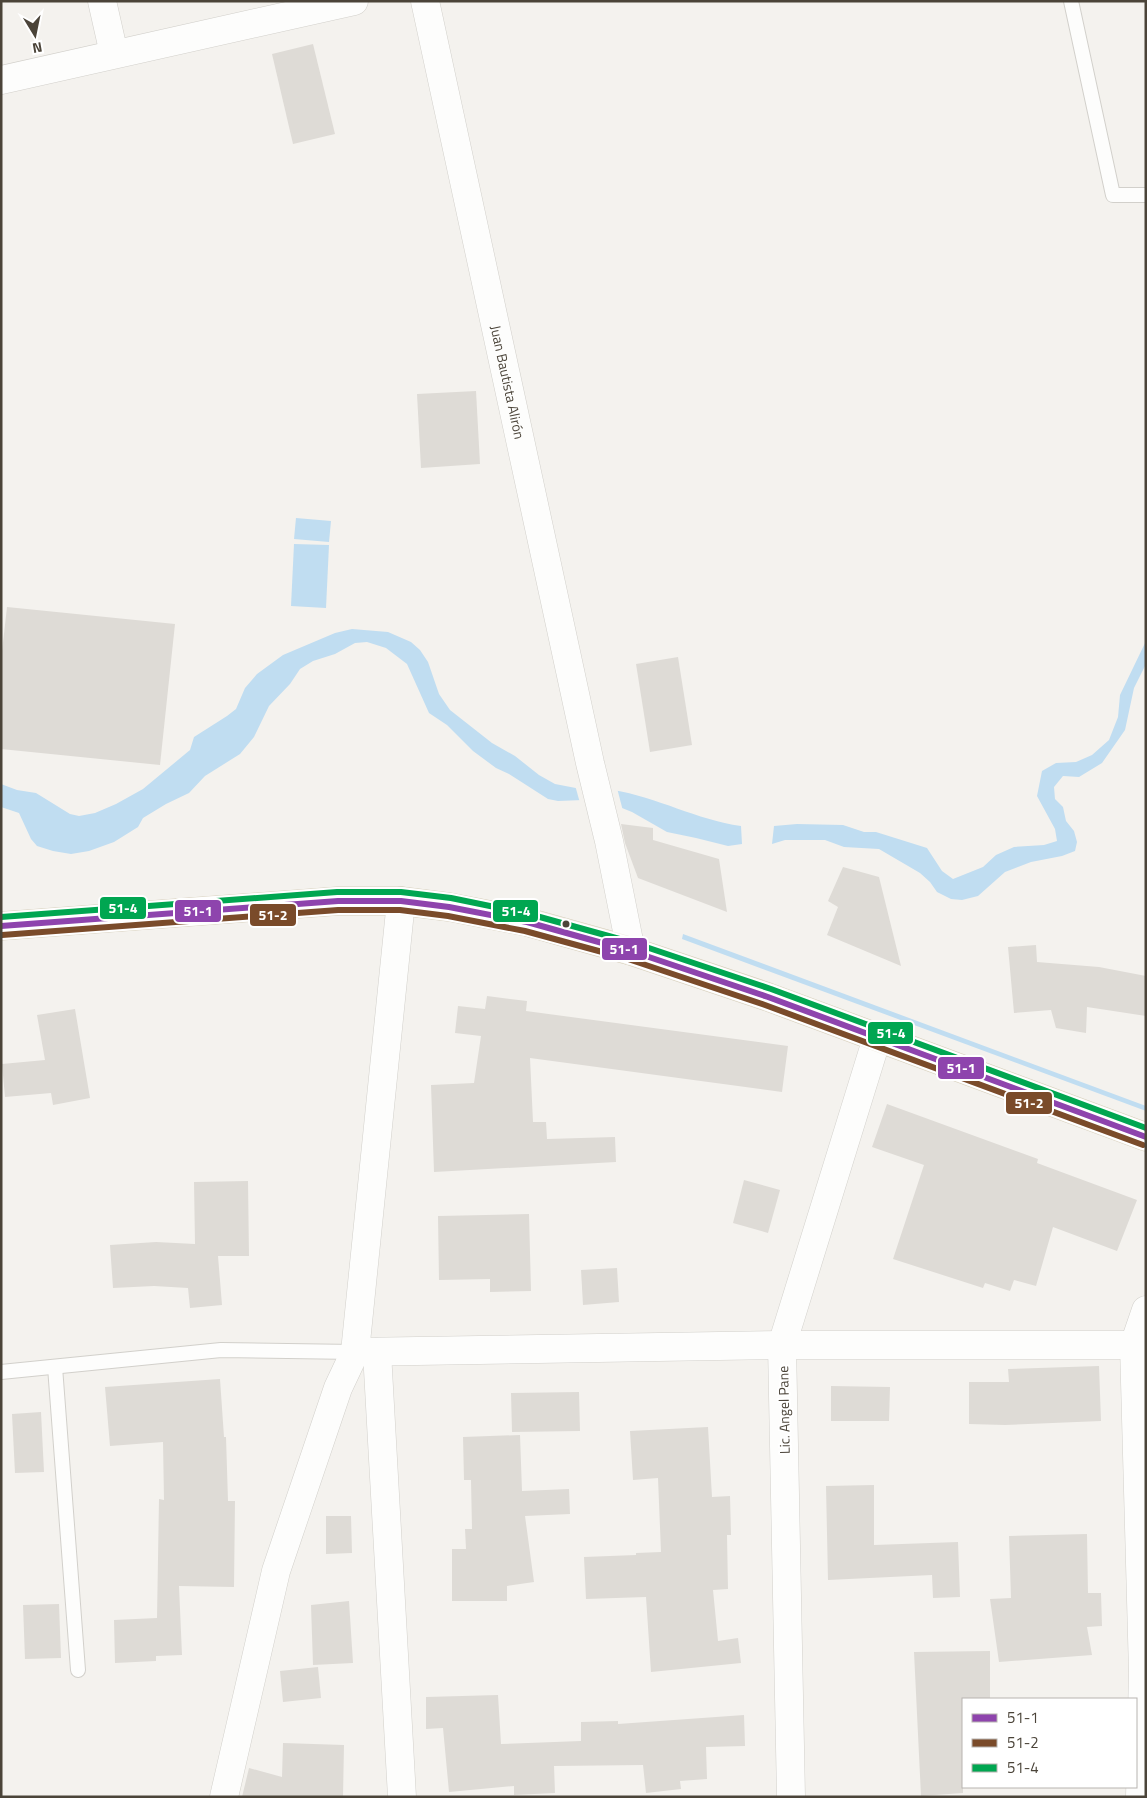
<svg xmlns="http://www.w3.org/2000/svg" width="1147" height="1798" font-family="'Titillium Web',sans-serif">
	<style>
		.water { fill: #c0ddf1 }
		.pier { fill: #f4f2ee }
		.building { fill: #dedbd6 }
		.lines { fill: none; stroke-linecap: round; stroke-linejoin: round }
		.lane-casing { stroke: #d2d0cb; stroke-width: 16 }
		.street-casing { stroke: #d2d0cb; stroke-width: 29 }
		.primary-casing { stroke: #d6cebb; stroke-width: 29 }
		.lane { stroke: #fdfdfc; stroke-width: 14 }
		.street { stroke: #fdfdfc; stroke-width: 28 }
		.primary { stroke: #f2efe6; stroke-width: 28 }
		.bus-1-casing { stroke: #fff; stroke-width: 10 }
		.bus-2-casing { stroke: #fff; stroke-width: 10 }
		.bus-3-casing { stroke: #fff; stroke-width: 10 }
		.bus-1 { stroke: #8e44ad; stroke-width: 6 }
		.bus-2 { stroke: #7a4b2a; stroke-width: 6 }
		.bus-3 { stroke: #00a651; stroke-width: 6 }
		.bus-dot { fill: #4b4439; stroke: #fff; stroke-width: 2 }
		.labels { text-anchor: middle; stroke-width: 4; stroke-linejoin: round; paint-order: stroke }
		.street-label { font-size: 14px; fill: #4b4439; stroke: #fff }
		.line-badge { stroke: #fff; stroke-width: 2 }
		.badge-label { font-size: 14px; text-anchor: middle; font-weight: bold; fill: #fff }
	</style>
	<rect width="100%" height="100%" fill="#f4f2ee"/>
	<g class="water">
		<polygon points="296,518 331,521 329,542 294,539"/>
		<polygon points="294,544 329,545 326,608 291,606"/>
		<polygon points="352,629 388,632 411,642 420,650 428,662 439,694 450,710 492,743 515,756 539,775 555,784 581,789 583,800 558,801 548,799 509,774 496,768 473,751 447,725 429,713 407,664 386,648 367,642 355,643 335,654 313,661 300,669 290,684 269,706 254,737 240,754 205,776 189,793 166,804 143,818 138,827 114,842 89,851 71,854 53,851 37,846 31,839 19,813 1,807 1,784 17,790 36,793 70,814 79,816 95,813 116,804 143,789 190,750 194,737 227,716 236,709 245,688 257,674 283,655 335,633"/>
		<polygon points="1146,641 1146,664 1134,688 1125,730 1102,763 1079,777 1063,776 1054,787 1055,799 1063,807 1066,821 1074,831 1077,842 1075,851 1062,856 1031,862 1005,872 978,896 962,900 951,899 937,892 930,882 920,873 879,849 844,847 825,840 785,840 772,844 774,826 797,824 843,825 864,832 876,832 927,848 942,871 953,879 983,867 996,855 1014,847 1044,845 1057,841 1055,829 1037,796 1042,771 1056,763 1076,762 1092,755 1109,740 1118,717 1120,695"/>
		<path d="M613,790C657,797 697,820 741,826L742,844L728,846L696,838L667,832L632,812L617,806Z"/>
		<polygon points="683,934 1146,1106 1146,1111 682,939"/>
	</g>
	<g class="pier">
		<polygon points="575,785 584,788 585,801 584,803 580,803"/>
		<polygon points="613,787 617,788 623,811 615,806 611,789"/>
	</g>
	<g class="building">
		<polygon points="313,44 335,134 293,144 272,54"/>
		<polygon points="476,391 480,464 421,468 417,394"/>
		<polygon points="7,607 175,624 160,765 1,749 1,660"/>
		<polygon points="678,657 692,745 650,752 636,664"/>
		<polygon points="621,824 653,828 653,840 719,859 727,912 638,878 625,843"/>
		<polygon points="843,867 879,877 901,966 827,935 838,907 828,901"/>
		<polygon points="1036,945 1037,962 1099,967 1146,976 1146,1016 1087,1007 1086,1033 1056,1028 1051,1010 1014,1013 1008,947"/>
		<polygon points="487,996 527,1001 526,1011 788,1046 782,1092 530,1058 533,1122 546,1122 547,1139 615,1137 616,1162 434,1172 431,1085 474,1083 481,1036 455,1033 458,1006 485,1009"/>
		<polygon points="75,1009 90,1098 53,1105 51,1093 5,1097 2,1064 45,1060 37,1015"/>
		<polygon points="887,1104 1038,1159 1037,1163 1137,1200 1117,1251 1053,1227 1036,1286 1014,1280 1010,1291 985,1283 983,1288 893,1259 924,1165 872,1147"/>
		<polygon points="744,1180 780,1190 768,1233 733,1223"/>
		<polygon points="248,1181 249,1256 218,1256 222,1305 190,1308 188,1288 154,1286 113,1288 110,1245 156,1242 195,1244 194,1182"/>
		<polygon points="529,1214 531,1291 490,1292 490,1279 439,1280 438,1216"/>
		<polygon points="617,1268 619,1302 583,1305 581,1270"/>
		<polygon points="1099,1366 1101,1421 1005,1425 969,1424 969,1382 1009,1382 1008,1369"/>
		<polygon points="220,1379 224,1437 226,1437 228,1501 235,1501 234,1587 179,1586 182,1655 156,1656 156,1661 115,1663 114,1620 157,1618 159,1499 164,1500 163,1442 110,1446 105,1387"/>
		<polygon points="831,1386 890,1387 889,1421 831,1421"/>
		<polygon points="579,1392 580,1431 512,1432 511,1393"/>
		<polygon points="41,1412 44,1472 15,1473 12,1414"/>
		<polygon points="708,1427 712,1497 730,1496 731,1535 727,1535 728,1589 713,1590 718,1641 738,1638 741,1663 651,1672 646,1597 586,1599 584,1557 636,1555 636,1553 661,1552 658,1478 633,1480 630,1431"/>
		<polygon points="520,1435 522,1491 569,1489 570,1514 525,1516 534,1582 507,1586 507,1601 452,1601 452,1549 466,1549 465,1529 472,1529 471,1480 464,1480 463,1437"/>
		<polygon points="874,1485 874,1545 958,1542 960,1597 933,1598 932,1575 828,1580 826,1486"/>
		<polygon points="326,1516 351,1516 352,1553 326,1554"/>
		<polygon points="1087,1534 1088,1593 1101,1593 1102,1626 1087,1627 1092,1655 999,1662 990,1599 1011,1598 1009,1536"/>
		<polygon points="349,1601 353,1663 313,1665 311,1605"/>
		<polygon points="59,1604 61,1658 25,1659 23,1605"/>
		<polygon points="990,1651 990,1699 963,1699 963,1793 921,1796 914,1652"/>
		<polygon points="318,1667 321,1698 283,1702 280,1671"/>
		<polygon points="498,1695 501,1744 581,1741 581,1722 618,1721 618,1724 744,1715 745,1746 706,1747 707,1779 680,1781 681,1789 646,1793 643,1765 554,1766 555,1793 514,1795 514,1786 449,1792 443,1728 426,1729 426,1697"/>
		<polygon points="283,1743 344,1745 343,1797 242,1797 249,1768 282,1777"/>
	</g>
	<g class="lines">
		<g class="lane-casing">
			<g id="lane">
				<polyline points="1071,1 1113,195 1146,195"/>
				<polyline points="55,1367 78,1670"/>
				<polyline points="1,1372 221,1350 355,1352"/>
			</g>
		</g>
		<g class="street-casing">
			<g id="street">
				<polyline points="102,1 114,54"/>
				<path id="s1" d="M425,1L590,763L609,841L631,951"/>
				<polyline points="1,80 354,1"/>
				<polyline points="355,1352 782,1345 1134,1345"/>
				<polyline points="377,1352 402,1797"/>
				<polyline points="224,1797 276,1571 338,1388 355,1352 401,901"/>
				<polyline points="791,1797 782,1345 877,1038"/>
				<polyline points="1140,1797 1143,1672 1134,1345 1146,1310"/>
			</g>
		</g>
		<g class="primary-casing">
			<polyline id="primary" points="1,926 338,901 401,901 449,907 527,922 631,951 768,997 1146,1137"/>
		</g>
		<use href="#lane" class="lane"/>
		<use href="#street" class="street"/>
		<use href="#primary" class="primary"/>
		<g class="bus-1-casing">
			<polyline id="bus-1" points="1,926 338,901 401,901 449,907 527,922 631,951 768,997 1146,1137"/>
		</g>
		<g class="bus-2-casing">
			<polyline id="bus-2" points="2,935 338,910 400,910 448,916 525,931 628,959 765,1005 1143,1145"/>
		</g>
		<g class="bus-3-casing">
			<polyline id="bus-3" points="1,917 337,892 401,892 451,898 529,914 634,943 771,989 1146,1128"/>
		</g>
		<use href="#bus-1" class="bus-1"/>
		<use href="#bus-2" class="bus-2"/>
		<use href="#bus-3" class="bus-3"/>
	</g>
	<circle class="bus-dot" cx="566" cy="924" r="4.5"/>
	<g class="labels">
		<g class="street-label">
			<text dy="5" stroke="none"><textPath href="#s1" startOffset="390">Juan Bautista Alirón</textPath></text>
			<text transform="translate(784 1410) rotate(-91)" y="5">Lic. Angel Pane</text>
		</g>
	</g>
	<g class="line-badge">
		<rect x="99" y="896" width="48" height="24" rx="5" fill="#00a651"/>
		<rect x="492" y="899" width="47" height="24" rx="5" fill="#00a651"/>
		<rect x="174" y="899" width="48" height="24" rx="5" fill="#8e44ad"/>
		<rect x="249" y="903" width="48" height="24" rx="5" fill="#7a4b2a"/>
		<rect x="601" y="937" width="47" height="24" rx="5" fill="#8e44ad"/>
		<rect x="867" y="1021" width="47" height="24" rx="5" fill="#00a651"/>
		<rect x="937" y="1056" width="48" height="24" rx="5" fill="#8e44ad"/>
		<rect x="1005" y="1091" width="48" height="24" rx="5" fill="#7a4b2a"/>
	</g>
	<g class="badge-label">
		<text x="123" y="913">51-4</text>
		<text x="516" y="916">51-4</text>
		<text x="198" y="916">51-1</text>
		<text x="273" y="920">51-2</text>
		<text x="624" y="954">51-1</text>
		<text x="891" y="1038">51-4</text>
		<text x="961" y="1073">51-1</text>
		<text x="1029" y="1108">51-2</text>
	</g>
	<rect width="1147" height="1798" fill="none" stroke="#4b4439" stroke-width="5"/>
	<rect x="962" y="1698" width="175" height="90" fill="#ffffff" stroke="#b7b4b0"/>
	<rect x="972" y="1714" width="25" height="8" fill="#8e44ad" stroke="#b7b4b0"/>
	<text x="1007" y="1723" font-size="15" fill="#4b4439">51-1</text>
	<rect x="972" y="1739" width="25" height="8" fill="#7a4b2a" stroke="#b7b4b0"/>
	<text x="1007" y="1748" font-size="15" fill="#4b4439">51-2</text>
	<rect x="972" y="1764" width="25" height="8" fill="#00a651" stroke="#b7b4b0"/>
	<text x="1007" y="1773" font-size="15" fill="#4b4439">51-4</text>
	<g transform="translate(35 35) rotate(170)" stroke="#ffffff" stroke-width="4" paint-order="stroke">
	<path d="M0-4L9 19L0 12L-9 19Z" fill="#4b4439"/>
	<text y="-8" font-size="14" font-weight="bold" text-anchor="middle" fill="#4b4439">N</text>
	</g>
</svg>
